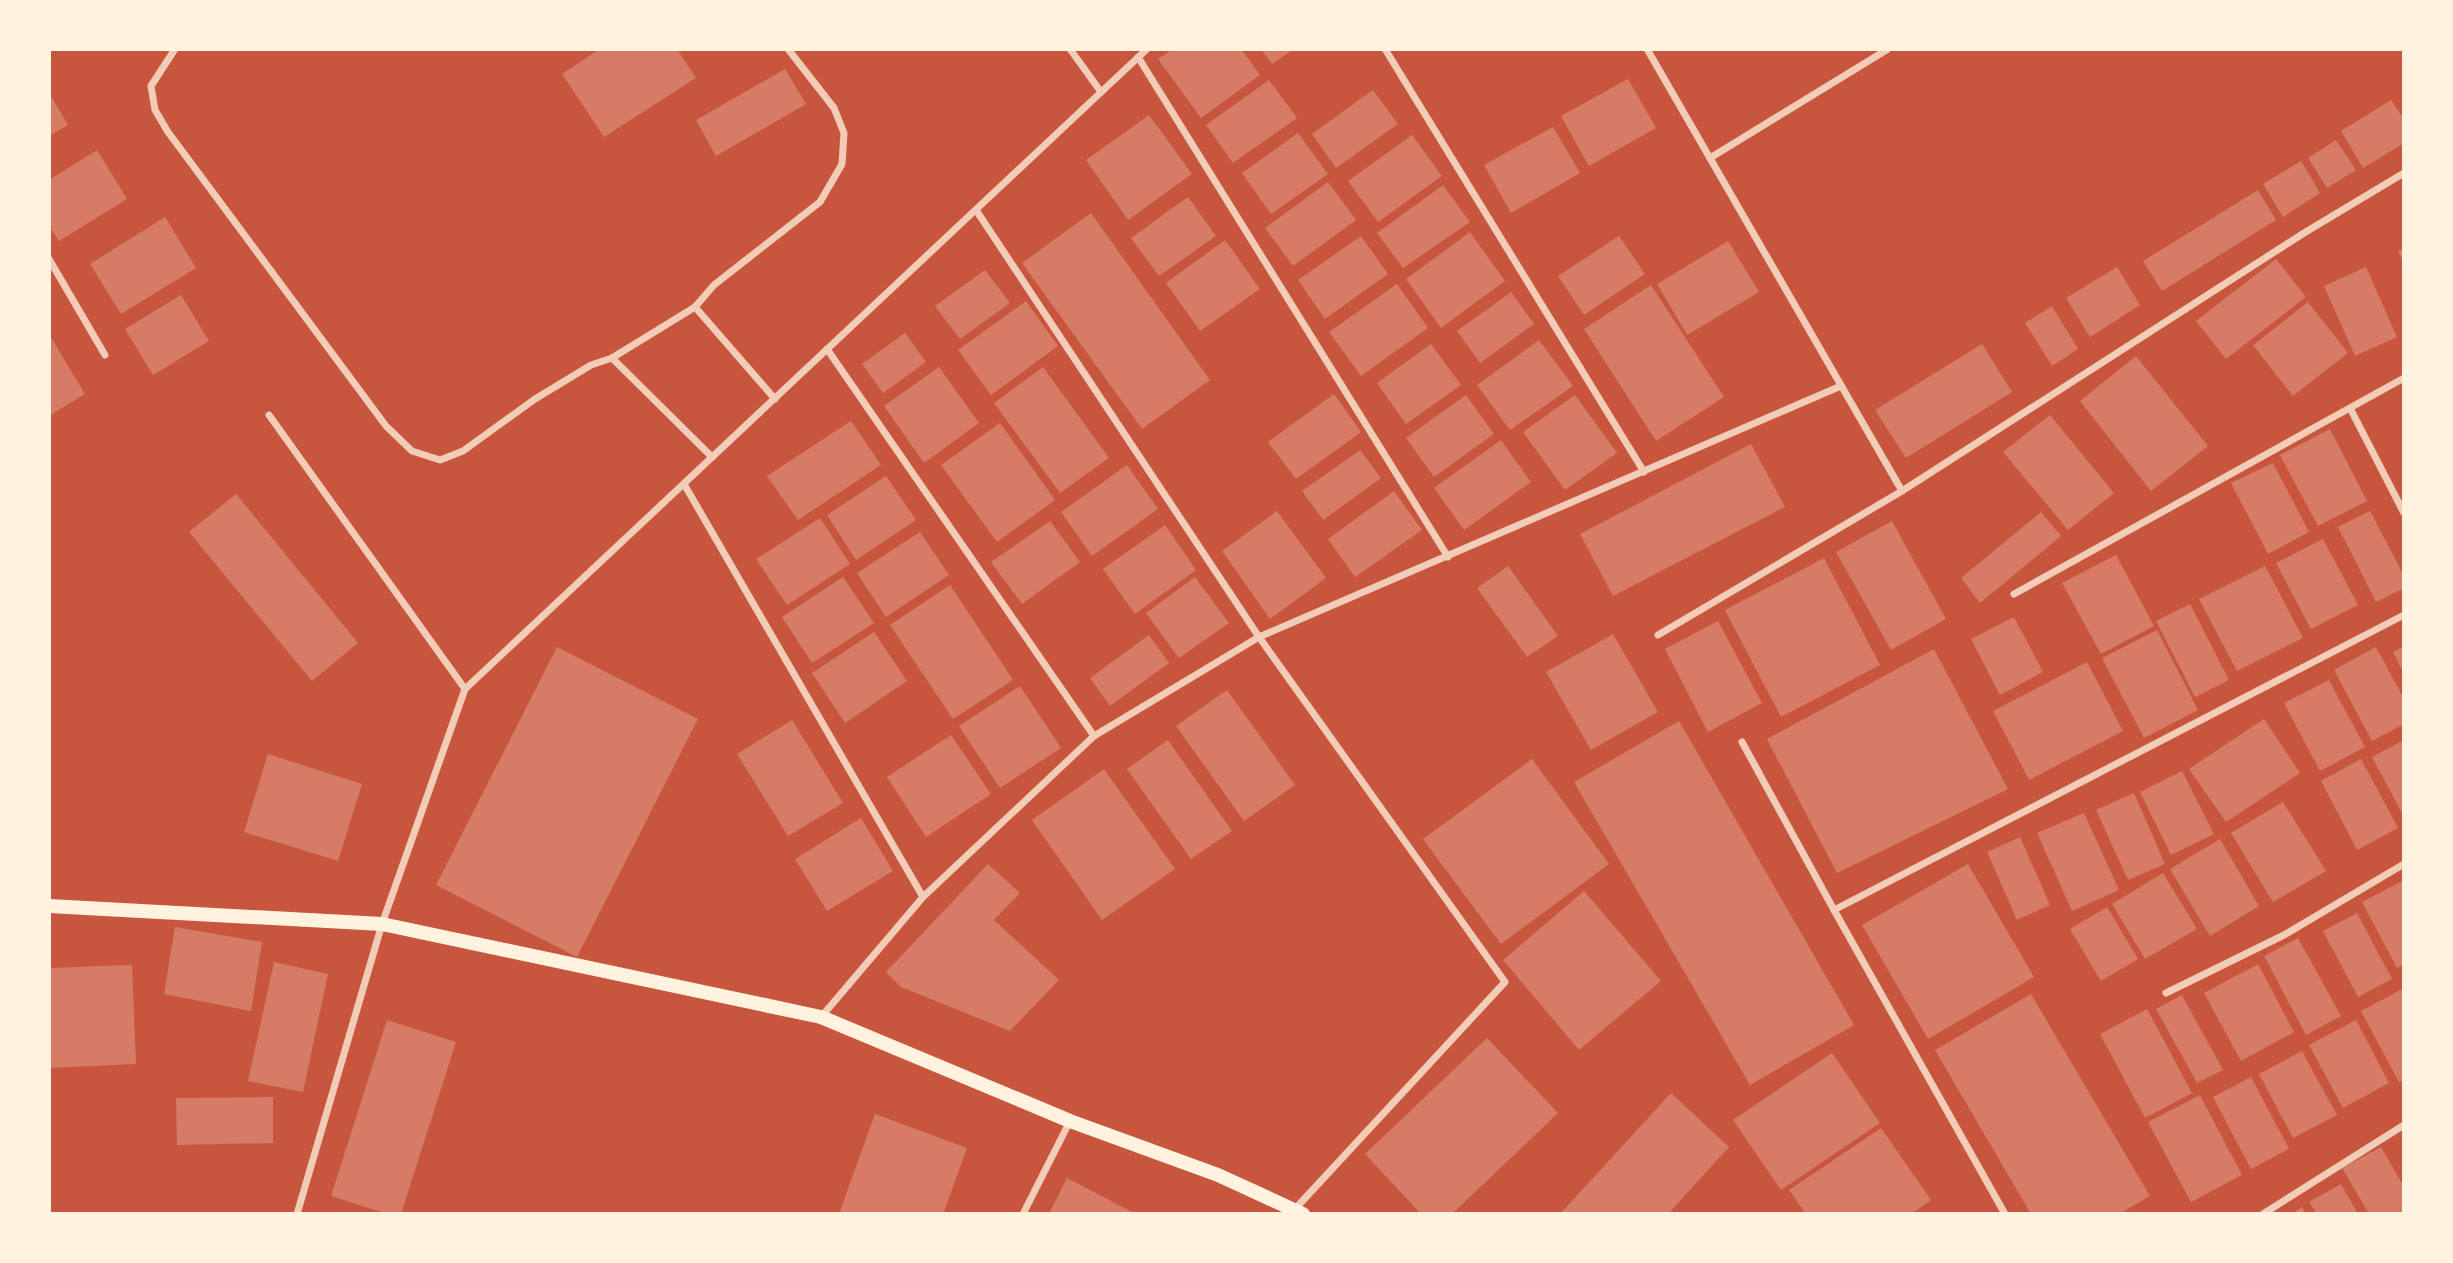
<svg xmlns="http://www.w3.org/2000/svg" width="2453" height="1263" font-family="'IBM Plex Serif',serif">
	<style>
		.building { fill: #d67c66 }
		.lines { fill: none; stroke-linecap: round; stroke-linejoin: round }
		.minor { stroke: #f1ccb7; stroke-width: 7 }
		.secondary { stroke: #fff3e0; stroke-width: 14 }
	</style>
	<rect width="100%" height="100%" fill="#c8553d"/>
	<g class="building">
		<polygon points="600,49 677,49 696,78 604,137 562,74"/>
		<polygon points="1173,49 1241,49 1260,75 1201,118 1158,59"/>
		<polygon points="1261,49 1294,49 1272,64"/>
		<polygon points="785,69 806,104 716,156 696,120"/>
		<polygon points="1628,79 1656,128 1589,166 1561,116"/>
		<polygon points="1269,80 1297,118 1233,163 1206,125"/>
		<polygon points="1373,90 1398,124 1336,168 1312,134"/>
		<polygon points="49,93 68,125 49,136"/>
		<polygon points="2391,100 2404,119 2404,143 2363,168 2341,131"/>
		<polygon points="1149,115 1192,174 1128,220 1086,160"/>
		<polygon points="1553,127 1580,173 1511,213 1484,165"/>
		<polygon points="1298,133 1328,174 1271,214 1242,173"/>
		<polygon points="1412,135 1442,176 1378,222 1348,181"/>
		<polygon points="2336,140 2356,170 2327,188 2308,158"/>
		<polygon points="97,150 127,199 59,241 49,226 49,180"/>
		<polygon points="2301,161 2320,193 2283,217 2263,184"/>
		<polygon points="1328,182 1356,220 1293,266 1265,228"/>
		<polygon points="1443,185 1470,222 1403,268 1377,233"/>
		<polygon points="2258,190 2276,220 2162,291 2143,261"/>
		<polygon points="1188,197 1216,236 1159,276 1131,238"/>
		<polygon points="1091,213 1210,380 1142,429 1022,263"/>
		<polygon points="165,217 196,268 121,314 90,264"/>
		<polygon points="1470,232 1505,281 1441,328 1406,279"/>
		<polygon points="1361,236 1388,274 1325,319 1298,280"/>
		<polygon points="1619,236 1645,274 1584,315 1558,276"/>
		<polygon points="1225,240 1260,289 1200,331 1166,283"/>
		<polygon points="1728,241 1759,292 1687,335 1657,284"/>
		<polygon points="2404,248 2404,263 2398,251"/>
		<polygon points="2276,259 2306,297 2226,359 2196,321"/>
		<polygon points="2117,267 2140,305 2090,337 2066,298"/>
		<polygon points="2366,267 2397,337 2355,356 2324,286"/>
		<polygon points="985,270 1010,303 960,339 935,306"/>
		<polygon points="1397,284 1428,328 1361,376 1329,332"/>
		<polygon points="1651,285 1724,397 1656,441 1584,329"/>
		<polygon points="1511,292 1534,324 1480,363 1457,331"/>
		<polygon points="181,295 209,341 153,375 125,329"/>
		<polygon points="1026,301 1058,346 991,395 958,350"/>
		<polygon points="2308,302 2348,353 2293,396 2253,345"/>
		<polygon points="2052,306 2078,349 2052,366 2025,323"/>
		<polygon points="905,333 926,362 883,393 862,364"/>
		<polygon points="49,334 85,394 49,416"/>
		<polygon points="1539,340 1573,386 1510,430 1477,385"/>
		<polygon points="1431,344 1461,385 1406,424 1377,383"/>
		<polygon points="1982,344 2012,392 1906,458 1875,410"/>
		<polygon points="2136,356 2208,446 2151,491 2080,401"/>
		<polygon points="939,367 979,423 924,463 884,406"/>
		<polygon points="1043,367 1109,458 1060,493 994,403"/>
		<polygon points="1334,394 1361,432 1296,479 1268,442"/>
		<polygon points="1466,395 1494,434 1434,477 1406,438"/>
		<polygon points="1575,395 1617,453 1565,490 1523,432"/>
		<polygon points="2050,415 2114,493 2068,530 2003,452"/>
		<polygon points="851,421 881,465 798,520 767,476"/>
		<polygon points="1000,423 1055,500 997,542 941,465"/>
		<polygon points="2330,429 2367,501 2318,526 2280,455"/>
		<polygon points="1501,440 1531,482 1464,530 1434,488"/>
		<polygon points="1751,444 1785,507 1613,596 1580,534"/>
		<polygon points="1360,450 1381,478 1323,520 1302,491"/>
		<polygon points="2273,463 2309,532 2268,554 2231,483"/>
		<polygon points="1127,465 1158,509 1092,556 1061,512"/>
		<polygon points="886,476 916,520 856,560 827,515"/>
		<polygon points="1394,491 1422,530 1355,577 1328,539"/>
		<polygon points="236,494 358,643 312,681 189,532"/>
		<polygon points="1277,511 1326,578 1270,619 1222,551"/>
		<polygon points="2370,511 2404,576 2404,588 2376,602 2338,527"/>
		<polygon points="2041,512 2061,536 1980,603 1961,578"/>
		<polygon points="820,518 850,564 787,605 756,559"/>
		<polygon points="1050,521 1080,562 1022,604 991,562"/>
		<polygon points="1892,521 1946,619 1891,650 1836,552"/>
		<polygon points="1165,525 1196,570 1135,614 1103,569"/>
		<polygon points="920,532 949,575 886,617 857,573"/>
		<polygon points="2323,539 2358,605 2311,629 2276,563"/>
		<polygon points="2116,555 2154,626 2101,654 2062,583"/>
		<polygon points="1824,558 1880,665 1781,717 1725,610"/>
		<polygon points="1508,566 1558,636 1527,657 1477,588"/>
		<polygon points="2265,566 2303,638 2237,671 2199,599"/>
		<polygon points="843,577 874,623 812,663 782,617"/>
		<polygon points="1195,577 1229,623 1179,658 1146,613"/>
		<polygon points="950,585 1013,680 953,719 890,625"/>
		<polygon points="2190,604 2229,680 2195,697 2156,621"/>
		<polygon points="2014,617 2043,672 2000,695 1971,639"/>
		<polygon points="1718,621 1762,703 1708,732 1665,649"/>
		<polygon points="2157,630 2198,710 2144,738 2102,658"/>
		<polygon points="874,632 907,681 845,723 812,673"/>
		<polygon points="1613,634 1658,712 1591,750 1546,672"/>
		<polygon points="1149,635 1169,663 1110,706 1090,678"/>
		<polygon points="2404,646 2404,674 2393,652"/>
		<polygon points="557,647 698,719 577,957 436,885"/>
		<polygon points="2376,647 2404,699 2404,724 2372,741 2334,670"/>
		<polygon points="1934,649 2008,789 1837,873 1767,739"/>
		<polygon points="2087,662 2123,731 2029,780 1993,711"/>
		<polygon points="2329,680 2365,747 2320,771 2284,703"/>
		<polygon points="1020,686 1061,748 1000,788 959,726"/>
		<polygon points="1227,690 1295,785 1244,821 1176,726"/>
		<polygon points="2264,719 2300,773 2226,822 2189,769"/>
		<polygon points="792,720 843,803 788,836 737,754"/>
		<polygon points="1679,721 1854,1025 1750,1085 1574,782"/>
		<polygon points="951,735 991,794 926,837 887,777"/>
		<polygon points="1168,740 1232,831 1191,859 1127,769"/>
		<polygon points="2404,740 2404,817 2372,757"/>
		<polygon points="268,754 362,784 338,861 244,832"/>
		<polygon points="1532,759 1609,864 1501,944 1423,839"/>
		<polygon points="2361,759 2398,828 2357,850 2321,781"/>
		<polygon points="1104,769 1175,869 1102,920 1032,820"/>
		<polygon points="2182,771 2214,834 2171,855 2140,792"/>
		<polygon points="2134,793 2165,864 2128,880 2096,810"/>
		<polygon points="2283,802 2326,871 2273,902 2231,833"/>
		<polygon points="2084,813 2119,890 2072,911 2037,833"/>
		<polygon points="861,818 893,871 827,911 795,859"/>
		<polygon points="2020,837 2050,905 2017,920 1987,852"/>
		<polygon points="2220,839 2259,906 2210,936 2170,869"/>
		<polygon points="988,864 1020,893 994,920 1059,980 1010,1031 901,987 886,972"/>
		<polygon points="1968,864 2034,977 1928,1039 1862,925"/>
		<polygon points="2163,873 2197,929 2145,959 2112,904"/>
		<polygon points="2404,880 2404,964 2397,968 2362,902"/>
		<polygon points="1584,891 1661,981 1579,1050 1503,960"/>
		<polygon points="2107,907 2138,959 2101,981 2070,929"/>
		<polygon points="2357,913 2392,979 2358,997 2323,931"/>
		<polygon points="175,927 262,942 251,1011 164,994"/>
		<polygon points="2298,938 2341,1016 2306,1035 2264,956"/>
		<polygon points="274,962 328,974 303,1092 248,1081"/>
		<polygon points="2258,964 2294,1032 2241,1061 2204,993"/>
		<polygon points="132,965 136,1064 49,1068 49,968"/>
		<polygon points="2404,988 2404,1080 2399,1082 2361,1011"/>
		<polygon points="2031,994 2150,1196 2119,1214 2031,1214 1935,1050"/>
		<polygon points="2182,995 2223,1070 2197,1083 2156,1009"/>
		<polygon points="2147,1009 2192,1093 2145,1118 2100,1034"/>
		<polygon points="387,1020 456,1042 401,1214 388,1214 331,1196"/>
		<polygon points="2356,1020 2389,1083 2343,1108 2309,1045"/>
		<polygon points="1487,1038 1558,1113 1452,1214 1421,1214 1365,1154"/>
		<polygon points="2302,1051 2337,1115 2293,1138 2259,1074"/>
		<polygon points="1832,1053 1880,1123 1781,1190 1733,1120"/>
		<polygon points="2251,1077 2289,1149 2251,1169 2213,1097"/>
		<polygon points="1671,1093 1729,1147 1668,1214 1560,1214"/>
		<polygon points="2200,1095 2242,1175 2191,1202 2148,1122"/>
		<polygon points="273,1097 273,1143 177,1145 176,1098"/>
		<polygon points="875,1114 967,1148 943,1214 839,1214"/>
		<polygon points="1881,1128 1931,1200 1911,1214 1806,1214 1789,1190"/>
		<polygon points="2381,1147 2404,1187 2404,1214 2369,1214 2342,1168"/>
		<polygon points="1067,1178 1136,1214 1049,1214"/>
		<polygon points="2341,1184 2358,1214 2317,1214 2309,1202"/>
		<polygon points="2302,1207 2306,1214 2291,1214"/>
	</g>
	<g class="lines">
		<g class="minor">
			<polyline points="175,49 151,86 155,110 168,132 386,426 412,451 440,460 463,451 535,399 591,365 612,358 695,307 714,285 820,202 842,164 844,133 834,108 788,49"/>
			<polyline points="1070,49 1101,92"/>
			<polyline points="1385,49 1644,472"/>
			<polyline points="1647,49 1902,491"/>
			<polyline points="1138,57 1448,557"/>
			<polyline points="1710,158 1888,49"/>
			<polyline points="976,210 1259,637 1505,982 1295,1209"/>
			<polyline points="49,259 105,355"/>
			<polyline points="695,307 775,399"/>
			<polyline points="827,349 1094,736"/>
			<polyline points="612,358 712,457"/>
			<polyline points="2350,408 2404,513"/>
			<polyline points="269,415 465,689"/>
			<polyline points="684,484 923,897"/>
			<polyline points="2014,594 2404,378"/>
			<polyline points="1658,635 1902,491 2304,233 2404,173"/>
			<polyline points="1742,742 1834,910 2005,1214"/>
			<polyline points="1834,910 2404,615"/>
			<polyline points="2166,993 2284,935 2404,864"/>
			<polyline points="822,1016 923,897 1094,736 1259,637 1841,386"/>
			<polyline points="297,1214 382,924 465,689 1147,49"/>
			<polyline points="1023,1214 1070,1121"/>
			<polyline points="2263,1214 2404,1125"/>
		</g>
		<polyline class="secondary" points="49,906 382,924 821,1017 1070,1121 1218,1175 1303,1214"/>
	</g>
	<rect width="2453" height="1263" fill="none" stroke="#fff3e0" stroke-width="102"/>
</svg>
